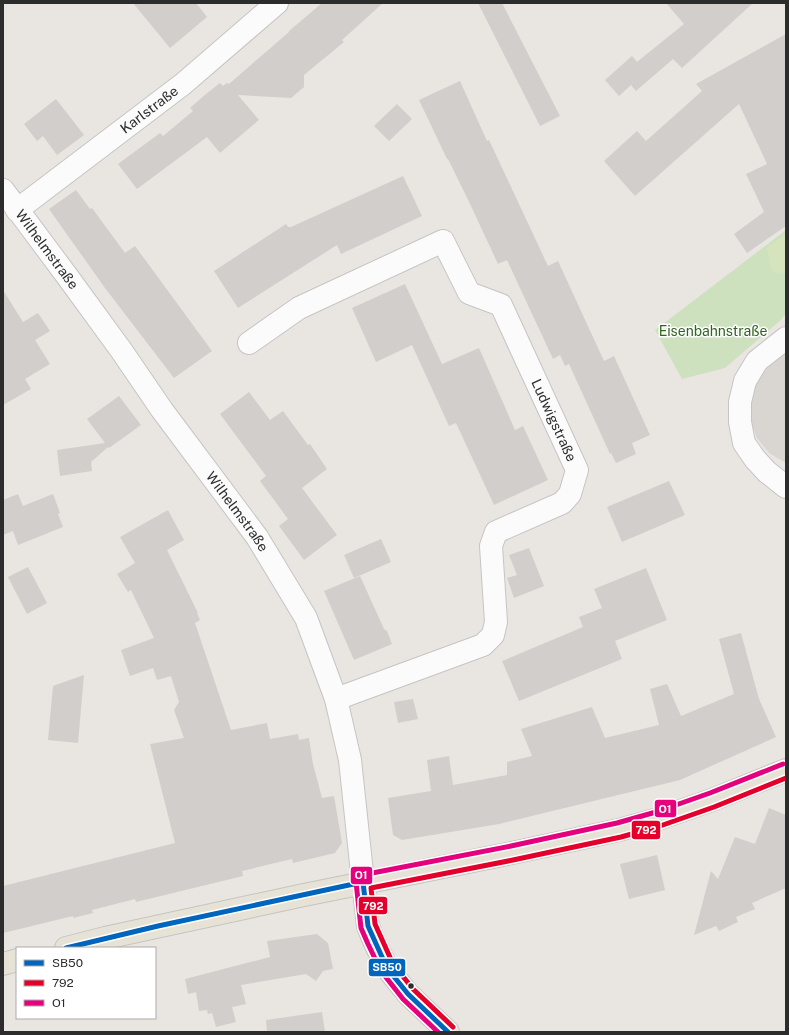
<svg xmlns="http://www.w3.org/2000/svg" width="789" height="1035" font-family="'Public Sans',sans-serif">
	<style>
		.green { fill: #cee1bf }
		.pitch { fill: #d6e4bd }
		.plaza { fill: #d9d6d2 }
		.building { fill: #d1cecb }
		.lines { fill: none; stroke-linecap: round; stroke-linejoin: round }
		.minor-casing { stroke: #c6c4c4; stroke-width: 24 }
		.major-casing { stroke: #c5c4c2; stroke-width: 24 }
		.minor { stroke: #fcfbfb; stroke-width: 22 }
		.major { stroke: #e6e2d6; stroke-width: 22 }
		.bus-1-casing { stroke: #fff; stroke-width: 8 }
		.bus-2-casing { stroke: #fff; stroke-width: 8 }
		.bus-3-casing { stroke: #fff; stroke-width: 8 }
		.bus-1 { stroke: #0065bd; stroke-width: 5 }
		.bus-2 { stroke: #e4002b; stroke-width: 5 }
		.bus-3 { stroke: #e5007d; stroke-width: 5 }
		.bus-dot { fill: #2c2c2c; stroke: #fff; stroke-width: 1.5 }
		.labels { text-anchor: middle; stroke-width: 3; stroke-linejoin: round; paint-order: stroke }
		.street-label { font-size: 14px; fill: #2c2c2c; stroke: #fff }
		.park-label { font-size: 14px; fill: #306322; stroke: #fff }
		.line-badge { stroke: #fff; stroke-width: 1.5 }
		.badge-label { font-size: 11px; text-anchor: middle; font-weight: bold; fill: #fff }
	</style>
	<rect width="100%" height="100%" fill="#e9e6e2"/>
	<polygon class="green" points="786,230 786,313 781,320 725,368 682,379 655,330"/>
	<polygon class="pitch" points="786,234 786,273 778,274 771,269 767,248"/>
	<polygon class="plaza" points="786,350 786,463 769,453 757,438 750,420 749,399 758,379 779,355"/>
	<g class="building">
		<polygon points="133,3 196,3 207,17 170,48"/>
		<polygon points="322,3 383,3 342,40 344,42 304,75 304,87 291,98 238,95 259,120 220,153 207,137 137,189 118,164 160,133 163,136 193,111 190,108 206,94 220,83 223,86 227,83 229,84 289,32 289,31"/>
		<polygon points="478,3 502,3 560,116 540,126"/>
		<polygon points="666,3 753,3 682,68 673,59 636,91 631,85 619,96 605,80 632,56 637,62 684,24"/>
		<polygon points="786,34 786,226 747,253 734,234 764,212 746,174 767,164 739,104 635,196 604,161 637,131 646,141 702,91 696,84"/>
		<polygon points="460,81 487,141 489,140 548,266 558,261 604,361 614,356 650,435 632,443 636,454 616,463 611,453 610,454 569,364 565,366 560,355 553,359 507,260 498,264 471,206 448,159 447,159 419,100"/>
		<polygon points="56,99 84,135 57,155 43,136 37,141 24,124"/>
		<polygon points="397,104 412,119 389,141 374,126"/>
		<polygon points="403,176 422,216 341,254 337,245 238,308 214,271 286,224 288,227 291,227"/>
		<polygon points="76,190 90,209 92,208 125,253 135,246 212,351 174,378 105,288 49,209"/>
		<polygon points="405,284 442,364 479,348 515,430 523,426 548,480 494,505 456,423 449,426 412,345 376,362 352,308"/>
		<polygon points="3,290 23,322 38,313 50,331 35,340 50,364 25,379 31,389 3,405"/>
		<polygon points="249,392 270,420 283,411 308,445 310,444 327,469 302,488 337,535 304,560 279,526 288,519 260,481 266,476 220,414"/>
		<polygon points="119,396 141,425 109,448 108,447 91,462 92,471 60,476 57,450 105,443 87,419"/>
		<polygon points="669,481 685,515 622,542 607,507"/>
		<polygon points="18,494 23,506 53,494 60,513 58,514 63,527 18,545 13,531 3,535 3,500"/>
		<polygon points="168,510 184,540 167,550 198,613 197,613 200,620 195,623 231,730 267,723 270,739 298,734 299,740 309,738 313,764 322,798 334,796 342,843 335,853 293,863 292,859 242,871 243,876 136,902 135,899 92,910 93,913 73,918 73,916 3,933 3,886 175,843 150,744 184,738 174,710 179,702 171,676 157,680 153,668 130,676 121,650 154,638 131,590 128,592 117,574 135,563 120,537"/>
		<polygon points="381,539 391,562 354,578 344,555"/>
		<polygon points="529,548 544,586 514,598 507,578 517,575 509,555"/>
		<polygon points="28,567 47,603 27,614 8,577"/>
		<polygon points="646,568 667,620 615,641 622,659 519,701 502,661 583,627 579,617 602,608 594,589"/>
		<polygon points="360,576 384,629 387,631 392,644 354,660 324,591"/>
		<polygon points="741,633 759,699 776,737 680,780 499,824 402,840 393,835 388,798 431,791 427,760 449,756 453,785 507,775 507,762 532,756 521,729 592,707 605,738 659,725 650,689 667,684 681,716 734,694 719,639"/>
		<polygon points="84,675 78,743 48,740 53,686"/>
		<polygon points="413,699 418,719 398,723 394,702"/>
		<polygon points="769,808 786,815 786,888 752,903 755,909 736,917 738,922 719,931 716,926 694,935 711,871 718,879 735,837 755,844"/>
		<polygon points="657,855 665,890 629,899 620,864"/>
		<polygon points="317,934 328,943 333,969 323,971 316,981 306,974 241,985 246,1004 232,1007 236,1022 216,1027 212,1013 208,1014 207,1010 199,1011 196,992 201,991 188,994 185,979 270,957 267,941"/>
		<polygon points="322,1012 325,1032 267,1032 266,1020"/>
	</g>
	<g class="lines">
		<g class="minor-casing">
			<g id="minor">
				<path id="s1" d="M3,190L67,276L121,350L162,410L257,537L306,618L336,699L350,760L363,882"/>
				<path id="s2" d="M17,210L183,84L277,3"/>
				<polyline points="786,338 757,361 745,381 740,402 740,422 744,443 755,459 767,472 786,487"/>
				<path id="s3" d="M249,343L299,308L443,241L469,293L501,305L577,470L570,494L562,503L496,532L491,546L496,622L493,635L483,645L336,699"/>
			</g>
		</g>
		<g class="major-casing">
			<g id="major">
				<polyline points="363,882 368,926 374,941 387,968 408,994 448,1032"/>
				<polyline points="66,948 105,938 304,895 512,853 619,830 658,819 712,800 786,770"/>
				<polyline points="3,964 17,960"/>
			</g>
		</g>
		<use href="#minor" class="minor"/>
		<use href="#major" class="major"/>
		<g class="bus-1-casing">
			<g id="bus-1">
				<polyline points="363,882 368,926 387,968 408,994 448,1032"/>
				<polyline points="66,948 158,926 363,882"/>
			</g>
		</g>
		<g class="bus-2-casing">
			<polyline id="bus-2" points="453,1027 413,989 393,964 375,924 371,888 513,860 621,837 660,826 714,807 786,778"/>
		</g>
		<g class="bus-3-casing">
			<polyline id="bus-3" points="438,1032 403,999 381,971 368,944 361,928 356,882 358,878 362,875 511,846 617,823 656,812 710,793 783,764"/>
		</g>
		<use href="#bus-1" class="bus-1"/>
		<use href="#bus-2" class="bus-2"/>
		<use href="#bus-3" class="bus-3"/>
	</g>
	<circle class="bus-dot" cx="411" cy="986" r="3.5"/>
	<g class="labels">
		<g class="street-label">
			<text dy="5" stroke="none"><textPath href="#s2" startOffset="166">Karlstraße</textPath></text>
			<text dy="5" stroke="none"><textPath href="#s1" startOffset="74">Wilhelmstraße</textPath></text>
			<text dy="5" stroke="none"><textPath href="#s3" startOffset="439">Ludwigstraße</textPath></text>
			<text dy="5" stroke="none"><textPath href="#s1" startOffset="398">Wilhelmstraße</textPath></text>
		</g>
		<g class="park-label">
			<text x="713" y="336">Eisenbahnstraße</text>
		</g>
	</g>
	<g class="line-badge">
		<rect x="654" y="799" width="23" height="19" rx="4" fill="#e5007d"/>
		<rect x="631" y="820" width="30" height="20" rx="4" fill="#e4002b"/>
		<rect x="350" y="866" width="23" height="19" rx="4" fill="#e5007d"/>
		<rect x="358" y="896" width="30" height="19" rx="4" fill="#e4002b"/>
		<rect x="368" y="958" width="38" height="19" rx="4" fill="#0065bd"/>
	</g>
	<g class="badge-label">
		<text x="665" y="813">O1</text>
		<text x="646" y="834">792</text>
		<text x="361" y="879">O1</text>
		<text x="373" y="910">792</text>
		<text x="387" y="971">SB50</text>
	</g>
	<rect width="789" height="1035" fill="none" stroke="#2c2c2c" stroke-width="8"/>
	<rect x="16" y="947" width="140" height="72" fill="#ffffff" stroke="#ababab"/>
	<rect x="24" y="960" width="20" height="6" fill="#0065bd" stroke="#ababab"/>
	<text x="52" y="967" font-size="12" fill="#2c2c2c">SB50</text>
	<rect x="24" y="980" width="20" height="6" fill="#e4002b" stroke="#ababab"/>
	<text x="52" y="987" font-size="12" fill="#2c2c2c">792</text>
	<rect x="24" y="1000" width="20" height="6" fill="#e5007d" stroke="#ababab"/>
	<text x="52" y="1007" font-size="12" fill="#2c2c2c">O1</text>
</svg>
